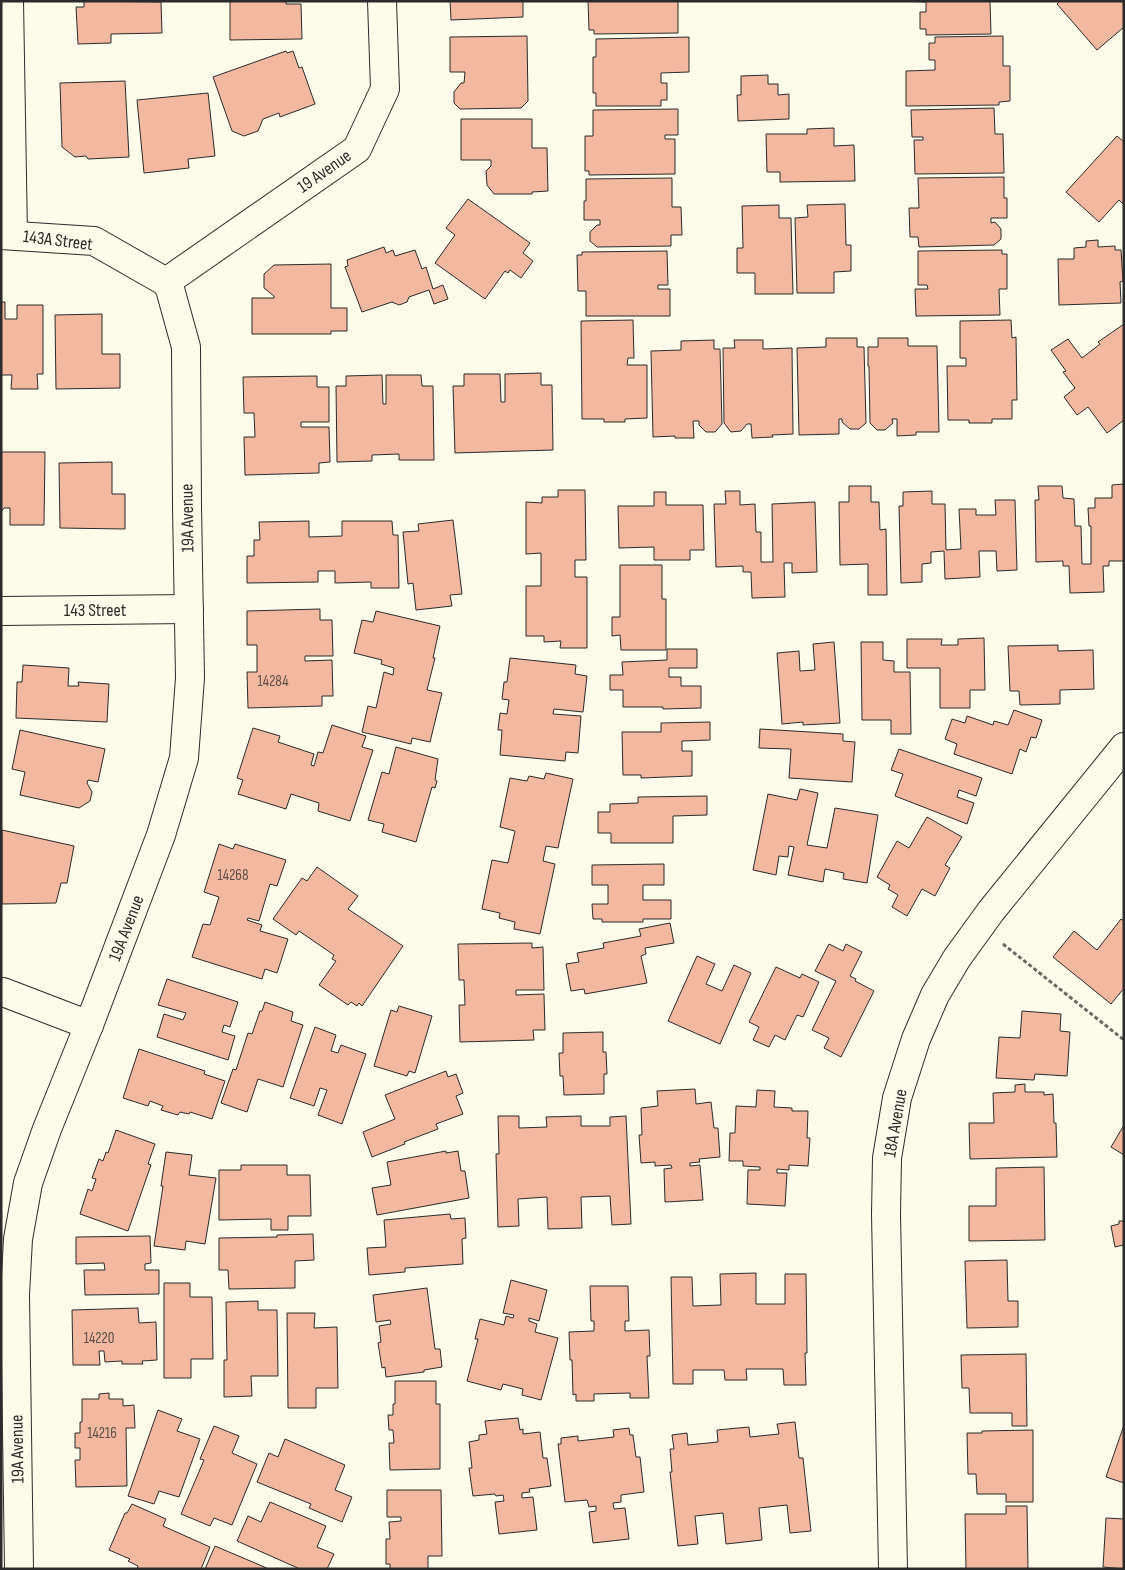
<svg xmlns="http://www.w3.org/2000/svg" width="1125" height="1570" font-family="'Sofia Sans Condensed',sans-serif">
	<style>
		.building { fill: #f2b8a0; stroke: #2b2b2b }
		.lines { fill: none; stroke-linecap: round; stroke-linejoin: round }
		.minor-casing { stroke: #2b2b2b; stroke-width: 30 }
		.path { stroke: #6a6964; stroke-width: 3; stroke-dasharray: 4 2.5; stroke-linecap: butt }
		.minor { stroke: #fdfbea; stroke-width: 28 }
		.labels { text-anchor: middle; stroke-width: 4; stroke-linejoin: round; paint-order: stroke }
		.number-label { font-size: 15px; fill: #5d4e48 }
		.street-label { font-size: 18px; fill: #2b2b2b; stroke: #fdfbea }
	</style>
	<rect width="100%" height="100%" fill="#fdfbea"/>
	<g class="building">
		<polygon points="84,1 161,2 162,33 111,34 111,43 78,44 76,7 84,7"/>
		<polygon points="230,1 286,1 286,4 301,4 302,39 230,40"/>
		<polygon points="450,1 523,1 523,17 451,20"/>
		<polygon points="588,1 678,1 678,33 594,34 594,30 589,30"/>
		<polygon points="896,1 990,1 991,34 926,35 926,29 920,29 920,12 926,12 926,2"/>
		<polygon points="1060,1 1124,1 1124,27 1097,50 1057,4"/>
		<polygon points="527,36 528,101 521,108 460,109 454,103 454,92 461,83 464,83 465,72 450,72 450,37"/>
		<polygon points="1003,36 1003,66 1010,66 1010,101 999,102 999,105 906,106 906,71 935,70 935,60 929,60 929,43 935,43 935,37"/>
		<polygon points="689,37 689,72 661,73 661,83 667,83 667,100 661,100 661,106 596,106 596,93 593,93 593,57 596,57 596,39"/>
		<polygon points="286,51 287,53 293,51 299,68 302,67 315,104 280,117 279,113 263,119 258,131 244,136 232,131 213,77"/>
		<polygon points="768,75 768,84 778,84 778,95 789,94 789,119 738,121 737,95 741,95 741,76"/>
		<polygon points="125,81 129,157 88,159 86,156 75,157 62,147 60,83"/>
		<polygon points="208,93 215,156 188,159 189,168 144,173 137,100"/>
		<polygon points="994,108 995,134 1003,134 1004,173 915,174 914,140 923,140 923,137 912,137 911,110"/>
		<polygon points="678,109 678,135 665,135 665,139 675,139 675,174 589,175 589,171 585,171 585,136 593,136 593,110"/>
		<polygon points="461,119 532,119 532,148 547,148 548,191 532,192 532,194 494,194 487,185 486,171 491,166 491,160 461,160"/>
		<polygon points="834,128 834,146 854,145 855,181 780,182 780,172 767,172 766,134 807,134 807,129"/>
		<polygon points="1117,136 1124,142 1124,205 1119,200 1099,222 1066,192"/>
		<polygon points="1004,177 1004,198 1007,198 1007,218 991,218 991,223 995,222 1001,229 1001,239 994,245 919,247 918,237 910,237 909,208 919,208 918,178"/>
		<polygon points="672,178 672,207 681,207 682,235 671,235 671,246 597,247 590,241 590,232 597,225 600,225 600,220 584,220 584,201 586,201 586,179"/>
		<polygon points="468,199 530,243 523,253 533,261 521,278 510,270 508,273 505,271 485,299 435,263 455,235 446,228"/>
		<polygon points="845,204 846,245 851,245 851,271 834,272 834,293 797,293 795,218 808,217 807,205"/>
		<polygon points="779,205 779,218 791,218 793,294 755,294 755,273 737,273 737,248 743,248 742,206"/>
		<polygon points="1098,240 1098,247 1115,246 1115,250 1121,250 1123,281 1120,282 1121,303 1059,305 1058,259 1074,259 1074,248 1086,247 1086,241"/>
		<polygon points="384,247 386,253 393,250 395,256 415,250 422,269 426,267 433,289 443,285 448,299 434,304 429,290 409,297 407,302 399,305 392,302 362,312 345,267 348,266 347,260"/>
		<polygon points="1002,250 1002,254 1007,254 1007,289 999,289 1000,315 916,316 915,289 928,289 927,285 918,285 918,251"/>
		<polygon points="667,251 668,285 658,285 658,289 670,289 670,316 586,316 586,291 578,291 577,255 582,255 582,252"/>
		<polygon points="331,264 331,308 347,308 347,331 331,331 331,334 252,334 252,298 274,298 274,296 264,288 264,274 274,265"/>
		<polygon points="1,302 5,302 5,319 17,319 17,305 43,305 43,374 37,374 38,389 11,389 12,375 1,375"/>
		<polygon points="102,314 102,354 120,354 120,388 56,389 55,315"/>
		<polygon points="633,320 634,358 628,358 627,365 647,365 647,418 625,419 625,422 604,422 604,419 582,419 581,321"/>
		<polygon points="1011,320 1012,338 1016,337 1017,400 1012,400 1012,419 992,419 992,423 969,423 969,420 948,420 947,366 966,366 966,358 960,358 960,321"/>
		<polygon points="1124,324 1124,420 1107,433 1088,407 1077,415 1064,397 1075,388 1063,372 1066,371 1051,350 1068,339 1082,358 1100,344 1098,342"/>
		<polygon points="826,338 857,338 857,347 864,347 866,423 859,429 850,429 842,422 842,419 839,419 839,434 799,435 797,348 826,347"/>
		<polygon points="878,338 908,338 908,346 937,346 939,432 916,432 916,435 897,436 897,419 892,419 893,423 885,430 877,430 870,423 869,366 868,366 868,347 878,347"/>
		<polygon points="714,340 714,349 720,349 722,424 715,432 706,432 699,425 699,421 693,421 694,438 675,438 675,436 653,437 651,351 681,350 681,341"/>
		<polygon points="734,340 763,340 763,349 792,348 793,434 772,435 773,437 752,438 751,424 747,424 741,431 731,432 724,423 723,348 735,348"/>
		<polygon points="541,373 541,385 552,385 553,450 455,453 453,386 464,386 464,374 500,374 501,402 505,402 505,374"/>
		<polygon points="382,375 383,404 386,404 386,375 421,375 422,386 433,386 434,460 399,460 399,454 372,455 372,461 337,462 336,386 346,386 346,376"/>
		<polygon points="317,376 317,387 329,387 329,422 301,422 301,427 329,427 330,462 319,463 319,473 245,475 244,437 255,437 254,413 244,413 243,377"/>
		<polygon points="1,452 45,452 44,525 10,525 10,508 4,508 1,512"/>
		<polygon points="112,462 112,494 125,494 125,529 60,528 59,463"/>
		<polygon points="1124,484 1124,561 1109,561 1109,566 1103,566 1104,592 1070,593 1069,566 1063,566 1063,561 1036,562 1035,500 1039,500 1038,486 1062,486 1063,498 1074,499 1075,526 1081,526 1082,564 1091,564 1091,526 1089,526 1088,508 1095,508 1095,498 1112,498 1112,485"/>
		<polygon points="849,486 871,486 871,502 879,502 880,530 886,529 887,595 868,595 868,564 840,565 839,502 849,502"/>
		<polygon points="558,490 585,490 586,560 575,560 575,577 587,577 587,648 560,648 561,641 544,642 544,636 526,636 526,586 541,586 541,553 526,554 526,502 542,503 542,497 558,497"/>
		<polygon points="725,491 740,491 740,505 755,504 756,532 761,532 761,562 773,562 772,504 815,502 817,572 792,573 792,563 784,563 785,597 752,598 751,572 743,572 743,566 716,567 714,504 726,504"/>
		<polygon points="932,491 932,504 945,504 946,550 961,549 959,509 976,509 976,515 996,515 995,500 1015,500 1017,570 997,571 996,551 979,551 980,577 945,579 944,551 931,552 931,563 922,564 922,582 901,583 899,506 903,506 903,492"/>
		<polygon points="654,492 666,492 666,505 703,505 704,550 690,550 690,560 654,560 654,547 619,548 618,506 654,506"/>
		<polygon points="453,520 462,594 450,595 452,606 416,610 413,583 408,584 403,532 419,531 418,524"/>
		<polygon points="309,521 309,537 342,536 342,521 392,521 393,535 398,535 399,588 371,588 371,582 335,583 335,571 318,571 318,582 247,583 247,556 254,556 254,540 260,540 259,522"/>
		<polygon points="620,565 662,565 662,599 666,599 666,650 621,650 620,635 612,636 612,617 620,617"/>
		<polygon points="320,609 320,620 332,620 333,656 305,656 305,661 332,660 333,696 322,696 322,706 248,708 247,672 257,672 257,645 247,645 247,611"/>
		<polygon points="376,611 440,626 433,658 435,658 427,690 442,693 430,742 412,738 411,744 362,732 368,706 376,708 384,672 393,675 394,668 381,664 382,660 354,653 362,620 373,622"/>
		<polygon points="984,638 985,690 970,690 970,708 940,708 940,668 907,668 907,639 942,639 941,645 958,645 958,639"/>
		<polygon points="834,642 840,723 803,725 803,722 782,724 777,653 799,651 800,671 815,670 813,644"/>
		<polygon points="861,642 883,642 883,660 894,661 894,672 910,672 911,734 891,734 891,720 862,720"/>
		<polygon points="1058,645 1058,651 1093,650 1094,689 1060,690 1060,704 1020,705 1019,691 1010,691 1008,646"/>
		<polygon points="667,649 697,649 697,668 669,668 669,677 681,677 681,686 701,686 701,708 663,709 663,707 623,707 623,690 610,690 610,675 623,675 622,662 667,660"/>
		<polygon points="510,658 576,665 575,674 587,676 583,712 554,709 553,714 581,716 578,753 566,752 565,761 500,755 502,730 498,730 500,713 507,714 509,700 502,699 504,682 507,682"/>
		<polygon points="23,665 69,668 68,686 79,686 78,682 109,684 107,722 16,718 17,682 22,682"/>
		<polygon points="1014,710 1042,720 1036,738 1031,737 1026,752 1020,749 1012,774 954,754 957,744 945,739 952,719 965,723 967,716 993,725 994,721 1008,725"/>
		<polygon points="710,722 710,740 682,741 682,751 692,751 692,776 641,778 641,775 623,775 622,732 661,732 661,723"/>
		<polygon points="332,725 366,736 362,747 373,750 350,821 318,811 319,803 291,794 286,809 238,794 243,780 237,778 253,728 280,736 278,742 314,754 311,765 314,766 318,752 323,753"/>
		<polygon points="760,729 843,734 843,741 855,742 852,782 789,778 791,749 759,748"/>
		<polygon points="20,730 105,749 98,782 88,780 87,783 92,792 90,801 79,808 20,795 25,772 12,769"/>
		<polygon points="396,747 438,759 435,780 437,781 435,788 432,787 416,842 382,832 384,824 368,820 382,772 389,774"/>
		<polygon points="899,749 982,778 976,796 959,790 957,797 974,803 967,824 895,796 903,774 891,770"/>
		<polygon points="546,773 573,779 558,848 546,846 543,861 555,864 540,934 514,929 515,922 499,918 500,913 482,909 492,860 508,863 515,831 500,827 510,778 527,781 529,776 544,779"/>
		<polygon points="800,789 818,793 807,845 827,848 835,808 878,815 867,883 843,879 844,873 825,869 823,882 788,875 794,847 789,846 788,857 779,856 776,875 753,870 768,794 797,800"/>
		<polygon points="707,796 707,815 673,816 673,843 611,843 611,833 598,833 598,812 610,812 610,804 638,803 638,797"/>
		<polygon points="927,817 962,837 945,865 950,868 935,896 922,889 907,916 892,907 898,895 888,889 890,885 877,877 897,841 909,848"/>
		<polygon points="2,830 74,846 67,883 61,883 56,903 2,904"/>
		<polygon points="219,844 233,849 235,844 286,860 277,886 270,884 259,921 248,918 247,920 262,925 260,931 288,939 277,973 265,969 262,979 192,957 203,924 210,925 219,897 204,892"/>
		<polygon points="664,864 664,885 643,885 643,900 671,900 671,919 643,919 643,922 602,922 602,919 593,919 592,904 608,904 608,885 592,885 592,865"/>
		<polygon points="317,867 358,896 348,909 403,946 362,1006 359,1003 357,1006 351,1002 348,1005 319,985 336,961 332,959 334,955 299,931 296,935 273,919 302,878 307,881"/>
		<polygon points="1121,919 1124,921 1124,988 1111,1004 1053,957 1074,931 1097,950"/>
		<polygon points="670,923 674,943 645,948 646,954 641,956 647,983 585,994 584,989 571,991 566,964 579,962 577,953 604,948 603,943 641,936 639,929"/>
		<polygon points="532,943 532,948 543,947 544,990 516,990 516,995 544,994 545,1030 533,1030 534,1040 460,1042 459,1005 465,1005 464,980 459,980 458,944"/>
		<polygon points="829,944 843,951 846,944 862,952 850,976 856,979 855,981 874,991 841,1057 824,1048 829,1038 812,1030 836,981 815,971"/>
		<polygon points="697,956 715,964 706,984 722,991 734,965 751,973 720,1044 668,1021"/>
		<polygon points="776,967 800,978 802,974 819,982 803,1017 797,1015 785,1040 775,1035 769,1047 753,1040 759,1027 749,1022"/>
		<polygon points="167,979 238,1002 230,1027 224,1025 222,1032 235,1036 228,1060 157,1037 164,1014 183,1020 186,1013 158,1005"/>
		<polygon points="265,1002 293,1012 291,1021 303,1025 283,1087 258,1079 247,1112 221,1103 233,1069 236,1070 248,1033 252,1034 260,1011 262,1011"/>
		<polygon points="399,1006 432,1016 415,1073 409,1071 407,1076 374,1066 391,1010 397,1012"/>
		<polygon points="1022,1011 1061,1014 1060,1031 1070,1032 1067,1076 1035,1074 1034,1080 996,1078 999,1037 1020,1038"/>
		<polygon points="315,1027 336,1035 331,1051 338,1053 341,1045 366,1054 342,1124 318,1115 327,1090 320,1088 314,1106 290,1098"/>
		<polygon points="603,1032 603,1052 606,1052 607,1074 604,1074 604,1094 564,1095 563,1076 560,1076 559,1053 563,1053 563,1033"/>
		<polygon points="139,1049 205,1071 204,1074 225,1081 212,1119 190,1112 189,1114 180,1112 178,1115 161,1110 163,1106 150,1101 148,1106 123,1098"/>
		<polygon points="446,1071 448,1077 456,1074 463,1093 456,1096 463,1114 436,1124 438,1129 404,1142 405,1144 372,1157 363,1132 395,1119 385,1095"/>
		<polygon points="1025,1084 1025,1092 1044,1092 1044,1095 1053,1094 1054,1123 1056,1123 1057,1157 970,1159 969,1123 994,1123 993,1093 1015,1092 1015,1085"/>
		<polygon points="695,1089 696,1104 711,1102 714,1128 718,1128 720,1157 699,1159 700,1162 690,1163 690,1166 700,1165 703,1200 665,1202 664,1169 672,1168 671,1165 655,1166 655,1162 641,1163 639,1135 642,1135 641,1108 658,1106 657,1091"/>
		<polygon points="757,1090 775,1091 774,1107 792,1108 792,1111 808,1111 807,1138 810,1138 808,1166 789,1165 789,1170 777,1169 777,1173 787,1173 785,1206 747,1204 748,1170 760,1170 760,1167 743,1166 743,1161 729,1161 730,1133 735,1133 736,1106 756,1107"/>
		<polygon points="498,1116 519,1116 519,1128 547,1127 546,1117 581,1116 581,1126 610,1126 610,1117 626,1116 631,1224 612,1225 610,1196 581,1197 582,1228 548,1229 547,1197 518,1199 519,1226 498,1227 496,1154 499,1154"/>
		<polygon points="1124,1125 1124,1155 1111,1147"/>
		<polygon points="116,1130 155,1144 148,1164 151,1165 128,1231 80,1214 88,1189 92,1191 96,1179 92,1178 99,1159 103,1161 106,1152 108,1153"/>
		<polygon points="446,1151 446,1153 458,1151 461,1171 465,1171 469,1198 377,1215 372,1188 391,1185 387,1162"/>
		<polygon points="166,1152 192,1155 189,1175 216,1178 205,1244 186,1241 185,1250 154,1246 163,1186 161,1186"/>
		<polygon points="241,1165 287,1165 287,1175 310,1175 311,1216 288,1216 288,1230 271,1230 271,1219 219,1220 219,1170 241,1170"/>
		<polygon points="1044,1167 1045,1240 969,1241 969,1206 996,1206 996,1168"/>
		<polygon points="450,1214 451,1219 465,1218 466,1238 462,1239 463,1264 405,1268 405,1272 369,1275 367,1248 386,1247 384,1220"/>
		<polygon points="1119,1221 1124,1221 1124,1251 1123,1245 1115,1247 1111,1226 1119,1224"/>
		<polygon points="313,1234 314,1260 295,1261 295,1288 229,1289 228,1270 219,1270 219,1238 277,1237 277,1235"/>
		<polygon points="150,1236 151,1263 145,1264 145,1270 159,1270 159,1294 85,1295 84,1270 105,1270 104,1263 76,1264 76,1237"/>
		<polygon points="1007,1260 1008,1301 1018,1301 1018,1327 967,1328 965,1261"/>
		<polygon points="756,1273 756,1304 785,1304 785,1274 806,1274 807,1353 805,1353 806,1385 784,1385 783,1369 746,1369 747,1380 725,1380 724,1370 693,1370 693,1384 673,1384 671,1277 692,1277 693,1306 721,1305 720,1274"/>
		<polygon points="511,1280 547,1290 539,1321 529,1318 529,1321 537,1324 535,1332 558,1338 541,1400 522,1395 523,1389 503,1384 501,1390 467,1381 478,1339 475,1339 480,1319 504,1325 506,1316 513,1318 514,1315 503,1313"/>
		<polygon points="164,1283 190,1283 190,1297 212,1297 213,1359 191,1359 191,1378 164,1378"/>
		<polygon points="590,1286 628,1286 629,1321 625,1321 625,1331 649,1330 650,1356 647,1356 649,1398 630,1398 630,1393 594,1394 594,1401 576,1401 576,1394 573,1395 572,1360 570,1360 569,1332 594,1331 594,1321 591,1321"/>
		<polygon points="427,1288 435,1349 440,1349 442,1367 424,1370 424,1372 386,1377 385,1367 382,1368 378,1343 381,1342 379,1326 391,1324 390,1320 376,1322 373,1295"/>
		<polygon points="258,1301 258,1310 277,1310 278,1376 251,1376 252,1396 224,1397 224,1360 227,1360 226,1302"/>
		<polygon points="138,1308 139,1323 156,1322 157,1360 142,1361 143,1364 122,1364 122,1361 105,1362 104,1351 99,1351 100,1365 73,1365 72,1310"/>
		<polygon points="287,1313 315,1313 314,1328 337,1327 338,1388 316,1388 316,1408 288,1408"/>
		<polygon points="1026,1354 1027,1426 1012,1426 1012,1413 970,1413 969,1388 962,1388 961,1355"/>
		<polygon points="395,1381 436,1381 436,1404 440,1404 440,1469 390,1470 389,1443 394,1443 393,1430 389,1430 388,1415 393,1415 393,1404 395,1404"/>
		<polygon points="109,1393 109,1399 123,1399 123,1406 134,1405 135,1428 126,1428 127,1486 76,1487 75,1460 80,1460 80,1448 75,1448 75,1433 80,1433 80,1422 82,1422 82,1399 99,1399 99,1394"/>
		<polygon points="158,1410 182,1419 177,1431 200,1439 179,1497 159,1491 154,1504 128,1496"/>
		<polygon points="518,1418 520,1430 523,1429 523,1434 540,1432 543,1458 547,1458 551,1486 529,1489 530,1492 522,1493 522,1498 533,1497 537,1530 499,1534 495,1502 504,1501 503,1495 496,1496 495,1494 473,1496 469,1468 472,1468 469,1442 479,1440 479,1435 487,1434 485,1421"/>
		<polygon points="795,1422 799,1458 803,1458 811,1531 790,1533 787,1505 759,1508 762,1540 726,1544 723,1513 695,1516 698,1544 678,1546 670,1472 672,1472 670,1449 674,1449 672,1435 687,1433 688,1445 718,1442 717,1430 749,1427 750,1437 779,1434 777,1424"/>
		<polygon points="1124,1425 1124,1483 1106,1477"/>
		<polygon points="214,1426 239,1436 232,1453 257,1464 232,1525 214,1518 210,1526 181,1514 204,1460 200,1459"/>
		<polygon points="629,1428 630,1435 633,1435 636,1457 640,1457 644,1492 621,1495 621,1502 613,1503 614,1509 625,1508 629,1539 593,1543 589,1512 596,1511 596,1506 589,1507 587,1500 565,1502 558,1444 561,1444 561,1438 578,1436 578,1441 614,1437 613,1430"/>
		<polygon points="1033,1430 1033,1502 1006,1502 1006,1494 977,1494 976,1474 968,1474 967,1433 982,1433 982,1431"/>
		<polygon points="285,1439 345,1465 335,1490 352,1497 342,1522 309,1508 311,1504 257,1482 269,1453 278,1457"/>
		<polygon points="387,1490 441,1490 442,1556 428,1556 428,1569 390,1569 390,1564 386,1564 386,1539 390,1539 389,1522 401,1521 401,1517 387,1517"/>
		<polygon points="270,1502 326,1526 317,1547 334,1554 327,1569 300,1569 237,1541 248,1516 261,1522"/>
		<polygon points="132,1504 166,1519 163,1526 210,1547 201,1569 137,1569 138,1566 128,1561 130,1559 109,1550 125,1513 127,1513"/>
		<polygon points="1006,1506 1027,1506 1028,1569 966,1569 965,1514 1006,1514"/>
		<polygon points="1106,1518 1124,1519 1124,1569 1103,1567"/>
		<polygon points="215,1546 269,1569 205,1569"/>
	</g>
	<g class="lines">
		<g class="minor-casing">
			<g id="minor">
				<polyline points="9,1 13,235"/>
				<polyline points="1,235 94,241 166,282 170,289 186,347 187,506 190,678 184,758 161,835 89,1025 47,1129 28,1183 18,1239 15,1295 19,1569"/>
				<polyline points="166,282 357,149 385,89 382,1"/>
				<polyline points="1,611 189,609"/>
				<polyline points="3,992 89,1025"/>
				<polyline points="893,1569 886,1214 887,1158 897,1098 916,1039 935,995 957,958 991,911 1124,747"/>
			</g>
		</g>
		<polyline class="path" points="1003,944 1124,1040"/>
		<use href="#minor" class="minor"/>
	</g>
	<g class="labels">
		<g class="number-label">
			<text x="273" y="686">14284</text>
			<text x="233" y="880">14268</text>
			<text x="99" y="1343">14220</text>
			<text x="102" y="1438">14216</text>
		</g>
		<g class="street-label">
			<text transform="translate(324 171) rotate(-35)" y="6">19 Avenue</text>
			<text transform="translate(58 240) rotate(7)" y="6">143A Street</text>
			<text transform="translate(187 518) rotate(-91)" y="6">19A Avenue</text>
			<text x="95" y="616">143 Street</text>
			<text transform="translate(126 928) rotate(-69)" y="6">19A Avenue</text>
			<text transform="translate(895 1123) rotate(-80)" y="6">18A Avenue</text>
			<text transform="translate(17 1449) rotate(-91)" y="6">19A Avenue</text>
		</g>
	</g>
	<rect width="1125" height="1570" fill="none" stroke="#2b2b2b" stroke-width="5"/>
</svg>
